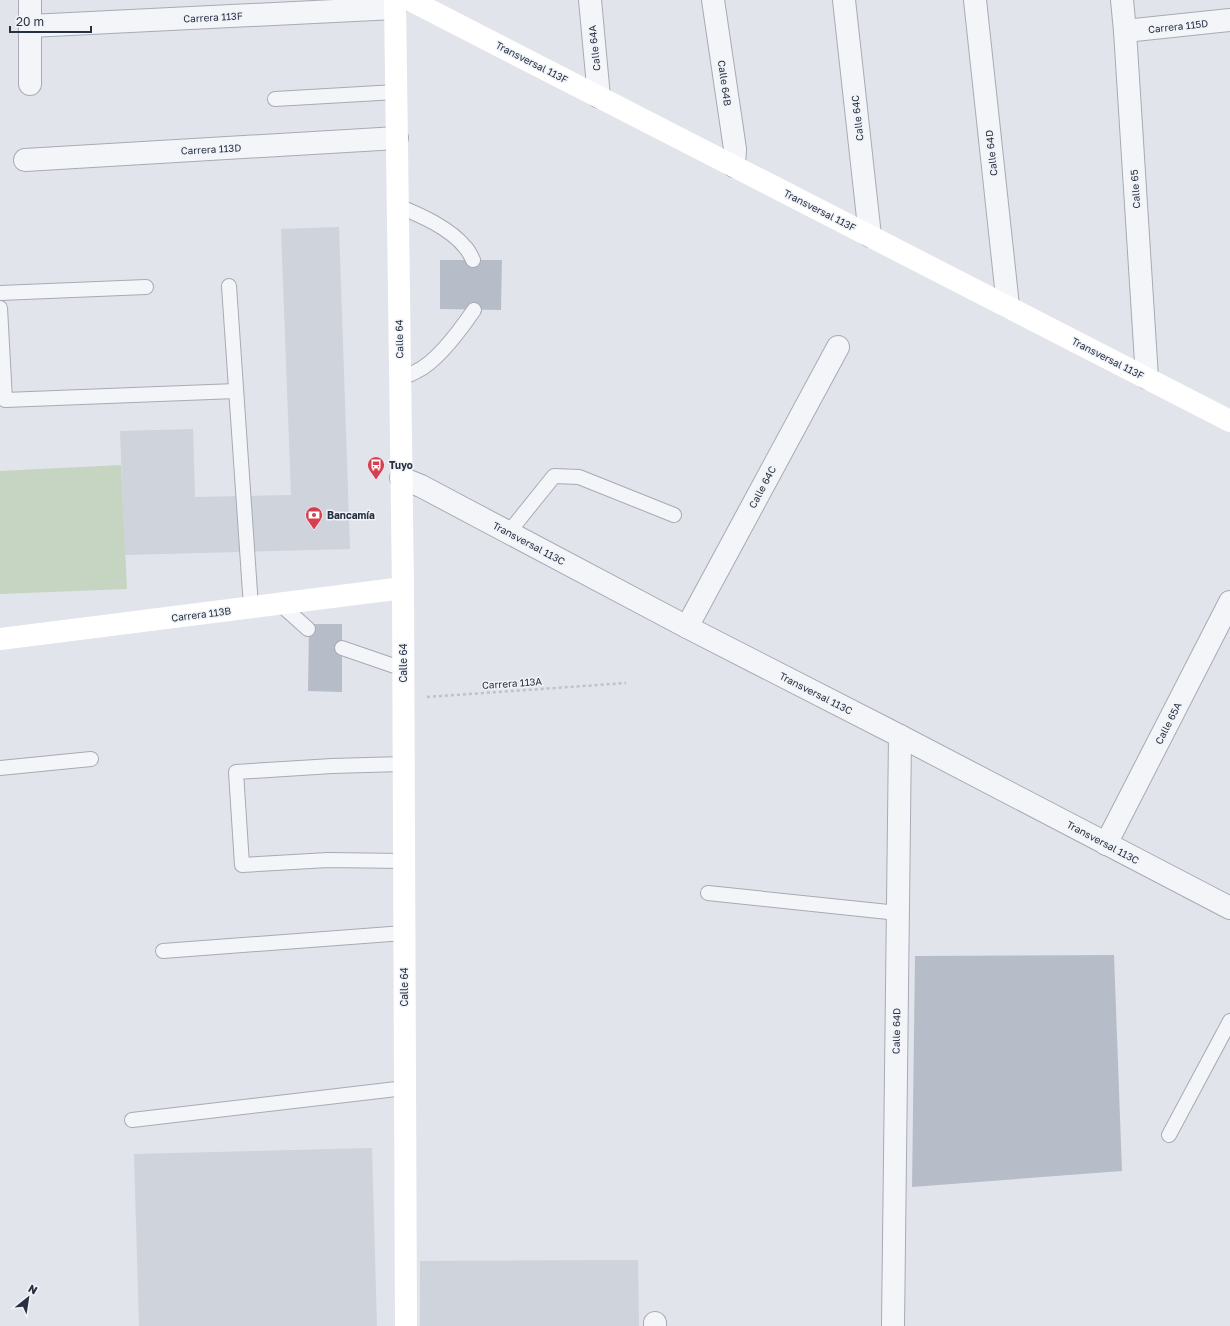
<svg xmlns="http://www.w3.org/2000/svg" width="1230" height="1326" font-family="'Golos Text',sans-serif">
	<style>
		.built { fill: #ced3dc }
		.green { fill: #c5d5c1 }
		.building { fill: #b7bdc8 }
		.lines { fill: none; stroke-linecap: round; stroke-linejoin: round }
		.lane-casing { stroke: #a6abb5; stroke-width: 16 }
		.street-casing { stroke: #a6abb5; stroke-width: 24 }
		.path { stroke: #bfc2c9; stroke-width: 2.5; stroke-dasharray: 3 3; stroke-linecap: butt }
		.lane { stroke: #f4f5f8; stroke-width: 14 }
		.street { stroke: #f4f5f8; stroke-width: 22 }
		.secondary { stroke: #fff; stroke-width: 22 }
		.labels { text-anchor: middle; stroke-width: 3; stroke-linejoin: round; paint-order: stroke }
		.street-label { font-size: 10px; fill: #283143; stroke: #f0f3f7 }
		.poi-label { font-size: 10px; font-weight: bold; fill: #283143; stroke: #f0f3f7; text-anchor: start }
	</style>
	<rect width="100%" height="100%" fill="#e1e4ea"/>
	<g class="built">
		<polygon points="339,227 350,549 125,555 120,431 193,429 195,497 291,495 281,229"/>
		<polygon points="372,1148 377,1326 139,1326 134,1154"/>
		<polygon points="638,1260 639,1326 420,1326 420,1261"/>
	</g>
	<polygon class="green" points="121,465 127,589 0,594 0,471"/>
	<g class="building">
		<polygon points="440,260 502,260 501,310 440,309"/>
		<polygon points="309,624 342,624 342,692 308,691"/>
		<polygon points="1114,955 1122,1171 912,1187 915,956"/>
	</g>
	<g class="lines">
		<g class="lane-casing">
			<g id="lane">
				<polyline points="275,99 396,92"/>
				<path d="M398,206C420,215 450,228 465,247C469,251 471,256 473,260"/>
				<polyline points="229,286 251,607"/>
				<polyline points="0,293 146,287"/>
				<polyline points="0,308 5,400 236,391"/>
				<path d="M400,379C406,376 412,374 417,371C438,361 461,329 474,310"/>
				<polyline points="509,532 554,476 579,477 674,515"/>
				<polyline points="279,603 308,629"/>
				<polyline points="342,648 403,669"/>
				<polyline points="403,764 332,766 236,772 242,865 328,860 404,861"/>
				<polyline points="0,768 91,759"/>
				<polyline points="708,893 898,913"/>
				<polyline points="163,951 404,933"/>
				<polyline points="132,1120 405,1088"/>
				<polyline points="1169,1135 1230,1021"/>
			</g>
		</g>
		<g class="street-casing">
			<g id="street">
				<polyline points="590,0 599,97"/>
				<polyline points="713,0 735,149 734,166"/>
				<polyline points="844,0 870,236"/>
				<polyline points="975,0 1008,306"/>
				<polyline points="1122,0 1125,31 1147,378"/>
				<polyline points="30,26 395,8"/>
				<polyline points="1125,31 1230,20"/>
				<polyline points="30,84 30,0"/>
				<polyline points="25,160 397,138"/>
				<polyline points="401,478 421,486 687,627 900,736 1230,908"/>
				<polyline points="687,627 838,347"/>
				<polyline points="1106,844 1230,602"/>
				<polyline points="655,1323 655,1326"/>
				<polyline points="893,1326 900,736"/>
			</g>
		</g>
		<polyline class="path" points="427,697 626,683"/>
		<use href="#lane" class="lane"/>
		<use href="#street" class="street"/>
		<g class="secondary">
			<polyline points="395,0 403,588 406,1326"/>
			<polyline points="410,0 1230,421"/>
			<polyline points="0,639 403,588"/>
		</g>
	</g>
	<defs>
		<g id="bus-pin" transform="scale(0.9)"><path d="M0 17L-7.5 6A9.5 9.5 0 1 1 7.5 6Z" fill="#d63f4f" stroke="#f0f3f7"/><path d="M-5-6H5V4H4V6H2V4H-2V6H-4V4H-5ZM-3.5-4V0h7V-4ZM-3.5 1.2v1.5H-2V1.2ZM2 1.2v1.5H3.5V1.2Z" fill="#fff"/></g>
		<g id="bank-pin" transform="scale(0.9)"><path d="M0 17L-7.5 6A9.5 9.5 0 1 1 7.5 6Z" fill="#d63f4f" stroke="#f0f3f7"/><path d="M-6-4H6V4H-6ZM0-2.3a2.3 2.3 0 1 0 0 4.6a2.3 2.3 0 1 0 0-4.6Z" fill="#fff"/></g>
	</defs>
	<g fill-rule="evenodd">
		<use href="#bus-pin" x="376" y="465"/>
		<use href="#bank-pin" x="314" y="515"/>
	</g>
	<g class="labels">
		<g class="street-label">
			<text transform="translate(213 17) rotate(-3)" y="4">Carrera 113F</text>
			<text transform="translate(1178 26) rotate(-6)" y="4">Carrera 115D</text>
			<text transform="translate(594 48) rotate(-96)" y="4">Calle 64A</text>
			<text transform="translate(532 62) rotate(27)" y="4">Transversal 113F</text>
			<text transform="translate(725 83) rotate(82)" y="4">Calle 64B</text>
			<text transform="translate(857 118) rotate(-96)" y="4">Calle 64C</text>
			<text transform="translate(211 149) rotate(-3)" y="4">Carrera 113D</text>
			<text transform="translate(991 153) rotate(-96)" y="4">Calle 64D</text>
			<text transform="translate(1135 189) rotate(-94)" y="4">Calle 65</text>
			<text transform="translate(820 210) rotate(27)" y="4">Transversal 113F</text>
			<text transform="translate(399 339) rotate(-91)" y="4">Calle 64</text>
			<text transform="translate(1108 358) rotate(27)" y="4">Transversal 113F</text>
			<text transform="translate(762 487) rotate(-62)" y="4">Calle 64C</text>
			<text transform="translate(529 543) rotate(28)" y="4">Transversal 113C</text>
			<text transform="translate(201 614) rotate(-7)" y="4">Carrera 113B</text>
			<text transform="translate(403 663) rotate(-90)" y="4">Calle 64</text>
			<text transform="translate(512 683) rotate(-4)" y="4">Carrera 113A</text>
			<text transform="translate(816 693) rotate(27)" y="4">Transversal 113C</text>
			<text transform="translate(1168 723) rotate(-63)" y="4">Calle 65A</text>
			<text transform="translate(1103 842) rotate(28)" y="4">Transversal 113C</text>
			<text transform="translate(404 987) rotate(-90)" y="4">Calle 64</text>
			<text transform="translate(896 1031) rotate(-89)" y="4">Calle 64D</text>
		</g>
		<g class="poi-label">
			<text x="389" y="469">Tuyo</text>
			<text x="327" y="519">Bancamía</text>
		</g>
	</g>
	<g transform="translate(28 1298) rotate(30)" stroke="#f0f3f7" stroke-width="3" paint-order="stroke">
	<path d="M0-3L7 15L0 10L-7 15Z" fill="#283143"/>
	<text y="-6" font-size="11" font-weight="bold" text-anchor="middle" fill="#283143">N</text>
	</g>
	<path d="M10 26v6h81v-6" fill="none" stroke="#283143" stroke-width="2"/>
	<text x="16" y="26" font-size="12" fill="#283143" stroke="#f0f3f7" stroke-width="3" paint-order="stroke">20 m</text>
</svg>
